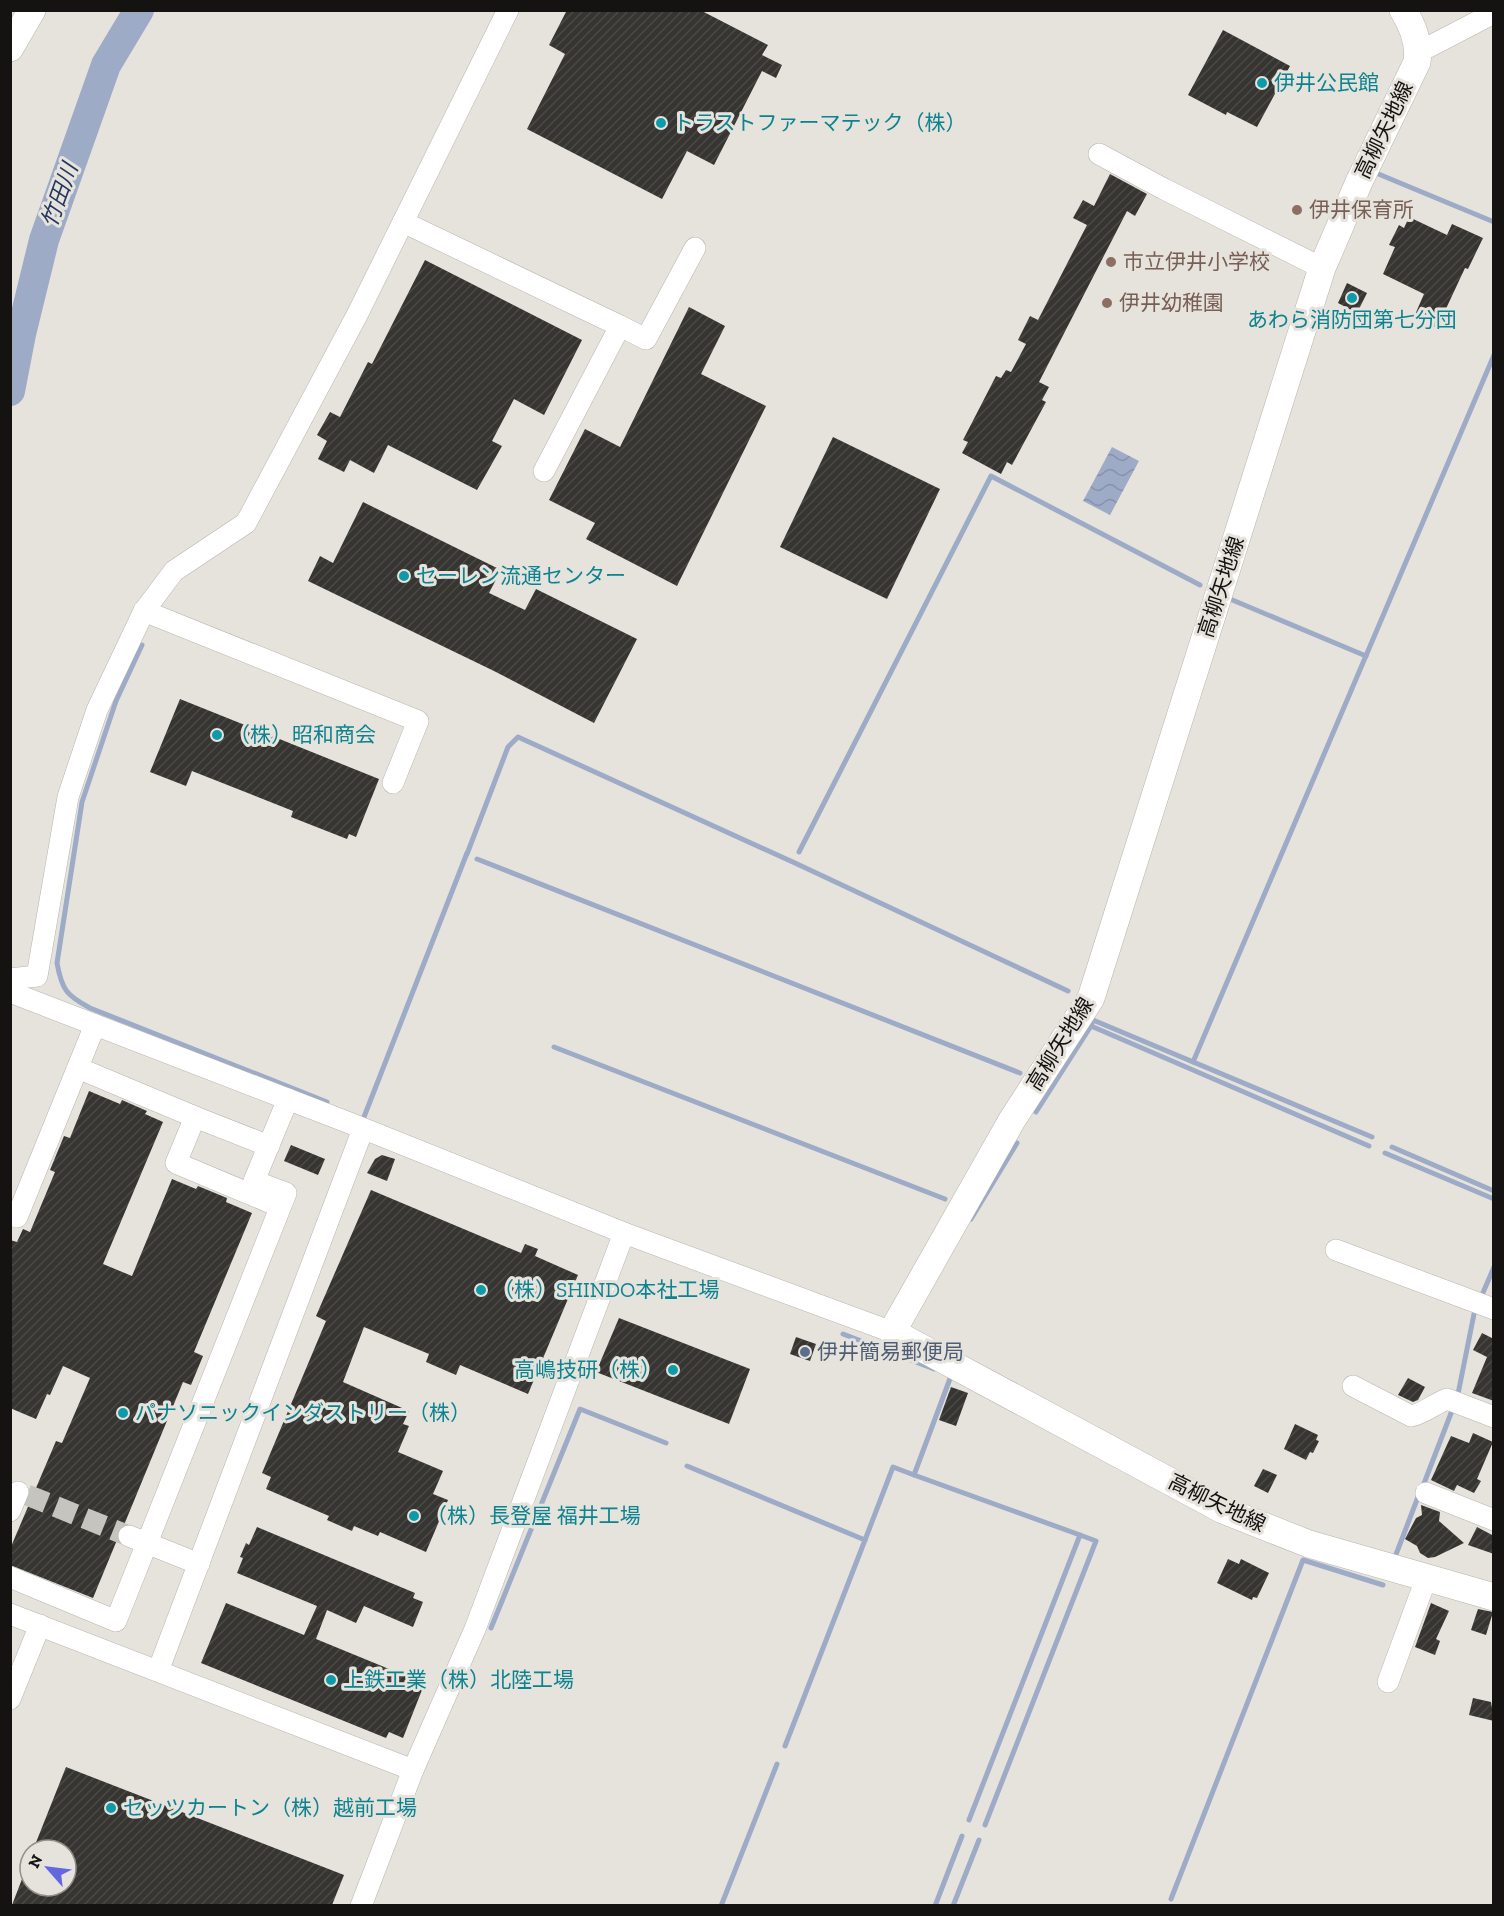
<svg xmlns="http://www.w3.org/2000/svg" width="1504" height="1916" font-family="'Zilla Slab','Noto Sans JP',serif">
	<style>
		.water { fill: url(#water-waves) }
		.lines { fill: none; stroke-linecap: round; stroke-linejoin: round }
		.stream { stroke: #9dabc7; stroke-width: 5 }
		.river { stroke: #9dabc7; stroke-width: 30 }
		.building { fill: url(#building-hatch) }
		.minor-tunnel { stroke: #c6c4be; stroke-width: 21; stroke-dasharray: 21 10; stroke-linecap: butt }
		.minor-casing { stroke: #b8b5af; stroke-width: 22 }
		.major-casing { stroke: #b8b5af; stroke-width: 28 }
		.minor { stroke: #fff; stroke-width: 21 }
		.major { stroke: #fff; stroke-width: 27 }
		.culture-dot { fill: #0f9aa8; stroke: #e6e3dd; stroke-width: 2 }
		.education-dot { fill: #8d6e63; stroke: #e6e3dd; stroke-width: 2 }
		.service-dot { fill: #5c6f8a; stroke: #e6e3dd; stroke-width: 2 }
		.labels { text-anchor: middle; stroke-width: 6; stroke-linejoin: round; paint-order: stroke }
		.culture-label { font-size: 21px; fill: #0d838f; stroke: #e6e3dd; text-anchor: start }
		.street-label { font-size: 21px; fill: #141311; stroke: #e6e3dd }
		.education-label { font-size: 21px; fill: #785e54; stroke: #e6e3dd; text-anchor: start }
		.service-label { font-size: 21px; fill: #4e5e75; stroke: #e6e3dd; text-anchor: start }
		.water-label { font-size: 22px; font-style: italic; fill: #24375f; stroke: #e6e3dd }
	</style>
	<defs>
		<pattern id="water-waves" width="16" height="10" patternUnits="userSpaceOnUse" patternTransform="scale(1.5)"><rect width="16" height="10" fill="#9dabc7"/><path d="M0 5q4-4 8 0t8 0" fill="none" stroke="#8692aa"/></pattern>
		<pattern id="building-hatch" width="6" height="6" patternUnits="userSpaceOnUse" patternTransform="scale(1.5)"><rect width="6" height="6" fill="#373531"/><path d="M-1 1l2-2M0 6l6-6M5 7l2-2" fill="none" stroke="#4a4945"/></pattern>
	</defs>
	<rect width="100%" height="100%" fill="#e6e3dd"/>
	<polygon class="water" points="1112,447 1139,461 1110,515 1083,501"/>
	<g class="lines">
		<g class="stream">
			<polyline points="1376,173 1494,222"/>
			<polyline points="1230,599 1366,656"/>
			<path d="M142,645L116,701L82,802L57,963C62,990 66,995 90,1008L327,1102"/>
			<polyline points="799,852 991,476 1200,585"/>
			<polyline points="467,854 508,747 518,737 795,863 1068,991"/>
			<polyline points="477,859 1020,1073"/>
			<polyline points="1091,1026 1369,1146"/>
			<polyline points="554,1047 945,1199"/>
			<polyline points="1193,1062 1494,355"/>
			<polyline points="1036,1112 1091,1026 1093,1020 1372,1137"/>
			<polyline points="364,1117 467,853"/>
			<polyline points="1392,1147 1494,1191"/>
			<polyline points="1385,1153 1494,1199"/>
			<polyline points="971,1219 1017,1143"/>
			<polyline points="1482,1295 1494,1267"/>
			<polyline points="843,1334 934,1369"/>
			<polyline points="1458,1394 1474,1314"/>
			<polyline points="687,1466 865,1540 785,1746"/>
			<polyline points="914,1475 1080,1535 969,1820"/>
			<polyline points="1423,1486 1453,1408"/>
			<polyline points="865,1540 893,1467 914,1475 951,1376 948,1375"/>
			<polyline points="1395,1557 1418,1497"/>
			<polyline points="491,1628 580,1409 666,1443"/>
			<polyline points="985,1825 1096,1541 1080,1535"/>
			<polyline points="1171,1899 1303,1560 1383,1585"/>
			<polyline points="721,1906 777,1764"/>
			<polyline points="935,1906 962,1836"/>
			<polyline points="953,1906 979,1840"/>
		</g>
		<polyline class="river" points="10,391 21,334 44,240 106,65 139,10"/>
	</g>
	<g class="building">
		<polygon points="567,10 700,10 768,45 762,55 782,65 776,78 762,71 714,165 687,151 662,199 527,129 565,54 549,45"/>
		<polygon points="1223,30 1290,66 1257,127 1227,112 1226,115 1188,95"/>
		<polygon points="1110,174 1147,194 1135,216 1127,211 1039,382 1049,387 1042,400 1046,402 1012,465 1007,462 1001,474 962,453 968,442 963,440 996,376 1001,378 1006,370 1011,372 1026,344 1018,340 1030,316 1038,320 1087,225 1073,218 1083,200 1094,206"/>
		<polygon points="1409,217 1447,235 1452,224 1483,238 1468,269 1465,268 1437,328 1414,317 1424,294 1383,274 1395,247 1389,245 1399,225 1404,228"/>
		<polygon points="425,260 582,340 544,415 514,399 492,441 502,446 477,490 388,445 374,473 350,460 344,472 318,459 327,441 317,435 330,412 340,417 368,362 372,364"/>
		<polygon points="1347,283 1367,293 1357,313 1338,303"/>
		<polygon points="689,307 725,326 701,374 766,406 677,586 586,539 595,523 549,500 585,429 620,447"/>
		<polygon points="833,437 940,489 887,599 780,547"/>
		<polygon points="363,502 501,570 489,593 525,610 536,589 637,639 594,723 494,671 308,581 320,556 333,563"/>
		<polygon points="180,699 379,779 356,837 349,834 347,839 291,817 293,811 192,771 186,786 150,772"/>
		<polygon points="89,1091 120,1104 122,1100 147,1111 145,1114 163,1122 103,1264 132,1276 172,1179 196,1189 198,1186 227,1198 226,1202 252,1213 194,1352 203,1356 191,1385 183,1382 124,1525 117,1531 117,1540 93,1598 10,1565 10,1549 56,1441 62,1443 90,1378 63,1366 50,1395 47,1394 36,1419 10,1408 10,1240 17,1242 23,1229 30,1232 55,1172 50,1170 64,1136 70,1138"/>
		<polygon points="291,1145 325,1159 318,1175 284,1161"/>
		<polygon points="382,1155 395,1159 387,1181 367,1173 375,1159"/>
		<polygon points="371,1190 521,1253 525,1244 538,1249 535,1256 578,1275 528,1394 460,1365 456,1375 426,1362 429,1354 364,1327 343,1382 409,1411 403,1424 409,1426 398,1452 443,1471 433,1494 448,1500 426,1552 380,1532 378,1536 354,1526 352,1531 327,1520 329,1516 266,1489 271,1477 262,1473 326,1321 316,1316"/>
		<polygon points="619,1318 750,1369 729,1424 596,1372"/>
		<polygon points="1482,1333 1494,1339 1494,1401 1472,1393 1487,1357 1473,1350"/>
		<polygon points="796,1337 816,1344 810,1361 790,1354"/>
		<polygon points="1408,1378 1425,1387 1418,1400 1413,1402 1398,1395"/>
		<polygon points="951,1387 968,1393 956,1426 939,1420"/>
		<polygon points="1295,1424 1318,1435 1316,1440 1319,1441 1313,1453 1310,1452 1306,1460 1284,1449"/>
		<polygon points="1473,1433 1493,1442 1477,1479 1481,1481 1474,1493 1457,1485 1454,1491 1431,1480 1451,1436 1469,1443"/>
		<polygon points="1263,1469 1277,1475 1268,1493 1254,1486"/>
		<polygon points="1421,1505 1440,1512 1439,1521 1464,1543 1435,1557 1428,1558 1420,1553 1417,1546 1405,1539 1416,1518 1422,1515"/>
		<polygon points="257,1527 415,1593 413,1598 423,1602 413,1627 364,1606 356,1623 327,1610 316,1639 411,1678 408,1685 422,1690 403,1738 389,1732 386,1738 201,1663 226,1603 304,1635 317,1606 237,1573 243,1558 240,1557 246,1543 249,1545"/>
		<polygon points="1477,1527 1494,1536 1494,1554 1468,1545"/>
		<polygon points="1228,1559 1239,1564 1241,1559 1269,1573 1257,1598 1253,1597 1252,1600 1217,1583"/>
		<polygon points="1431,1603 1449,1611 1436,1639 1440,1641 1435,1655 1415,1647"/>
		<polygon points="1478,1609 1493,1612 1486,1635 1471,1630"/>
		<polygon points="1473,1698 1491,1702 1494,1721 1469,1715"/>
		<polygon points="66,1767 344,1875 332,1905 12,1905 29,1861 30,1886 66,1886 66,1850 33,1850"/>
	</g>
	<g class="lines">
		<polyline class="minor-tunnel" points="27,1495 129,1536"/>
		<g class="minor-casing">
			<g id="minor">
				<polyline points="1419,52 1494,13"/>
				<polyline points="1099,154 1164,189 1322,268"/>
				<polyline points="403,222 620,326 544,471"/>
				<polyline points="620,326 646,339 695,248"/>
				<polyline points="144,611 418,721 393,783"/>
				<polyline points="10,979 37,976 68,797 97,710 144,611 174,571 246,523 357,315 508,10"/>
				<polyline points="10,992 347,1122 624,1233 892,1332"/>
				<polyline points="78,1068 195,1117 176,1163 269,1202"/>
				<polyline points="195,1117 269,1146"/>
				<polyline points="10,1214 17,1217 95,1025"/>
				<polyline points="1336,1250 1494,1309"/>
				<path d="M1353,1386L1411,1416C1421,1415 1436,1403 1447,1399L1494,1417"/>
				<polyline points="1426,1493 1494,1520"/>
				<polyline points="10,1511 18,1492"/>
				<polyline points="129,1536 199,1564"/>
				<polyline points="10,1577 116,1621 286,1193 254,1181 288,1099"/>
				<polyline points="10,1614 413,1770"/>
				<polyline points="158,1671 363,1129"/>
				<polyline points="1388,1682 1426,1579"/>
				<polyline points="10,1699 40,1625"/>
				<polyline points="361,1906 413,1770 475,1629 624,1233"/>
			</g>
		</g>
		<g class="major-casing">
			<g id="major">
				<path d="M1403,10C1413,26 1420,43 1417,62L1359,182L1322,268L1091,998L1012,1120L892,1332L1223,1510L1309,1544L1494,1597"/>
				<polyline points="10,48 32,10"/>
			</g>
		</g>
		<use href="#minor" class="minor"/>
		<use href="#major" class="major"/>
	</g>
	<g class="culture-dot">
		<circle cx="1262" cy="83" r="6"/>
		<circle cx="661" cy="123" r="6"/>
		<circle cx="1352" cy="298" r="6"/>
		<circle cx="404" cy="576" r="6"/>
		<circle cx="217" cy="735" r="6"/>
		<circle cx="481" cy="1290" r="6"/>
		<circle cx="673" cy="1370" r="6"/>
		<circle cx="123" cy="1413" r="6"/>
		<circle cx="414" cy="1516" r="6"/>
		<circle cx="331" cy="1680" r="6"/>
		<circle cx="111" cy="1808" r="6"/>
	</g>
	<g class="education-dot">
		<circle cx="1297" cy="210" r="6"/>
		<circle cx="1111" cy="262" r="6"/>
		<circle cx="1107" cy="303" r="6"/>
	</g>
	<circle class="service-dot" cx="805" cy="1352" r="6"/>
	<g class="labels">
		<g class="culture-label">
			<text x="1274" y="90">伊井公民館</text>
			<text x="673" y="130">トラストファーマテック（株）</text>
			<text x="1352" y="327" text-anchor="middle">あわら消防団第七分団</text>
			<text x="416" y="583">セーレン流通センター</text>
			<text x="229" y="742">（株）昭和商会</text>
			<text x="493" y="1297">（株）SHINDO本社工場</text>
			<text x="661" y="1377" text-anchor="end">高嶋技研（株）</text>
			<text x="135" y="1420">パナソニックインダストリー（株）</text>
			<text x="426" y="1523">（株）長登屋 福井工場</text>
			<text x="343" y="1687">上鉄工業（株）北陸工場</text>
			<text x="123" y="1815">セッツカートン（株）越前工場</text>
		</g>
		<g class="street-label">
			<text transform="translate(1384 130) rotate(-64)" y="7">高柳矢地線</text>
			<text transform="translate(1221 587) rotate(-72)" y="7">高柳矢地線</text>
			<text transform="translate(1060 1044) rotate(-58)" y="7">高柳矢地線</text>
			<text transform="translate(1217 1503) rotate(26)" y="7">高柳矢地線</text>
		</g>
		<g class="education-label">
			<text x="1309" y="217">伊井保育所</text>
			<text x="1123" y="269">市立伊井小学校</text>
			<text x="1119" y="310">伊井幼稚園</text>
		</g>
		<g class="service-label">
			<text x="817" y="1359">伊井簡易郵便局</text>
		</g>
		<g class="water-label">
			<text transform="translate(59 195) rotate(-70)" y="8">竹田川</text>
		</g>
	</g>
	<rect width="1504" height="1916" fill="none" stroke="#141311" stroke-width="24"/>
	<g transform="translate(48 1868) rotate(298)"><circle r="28" fill="#e6e3dd" stroke="#92908b" stroke-width="1.5"/>
	<path d="M0-4.5L10 22L0 15L-10 22Z" fill="#6367e0"/>
	<text y="-9" font-size="16" font-weight="bold" text-anchor="middle" fill="#141311">N</text>
	</g>
</svg>
